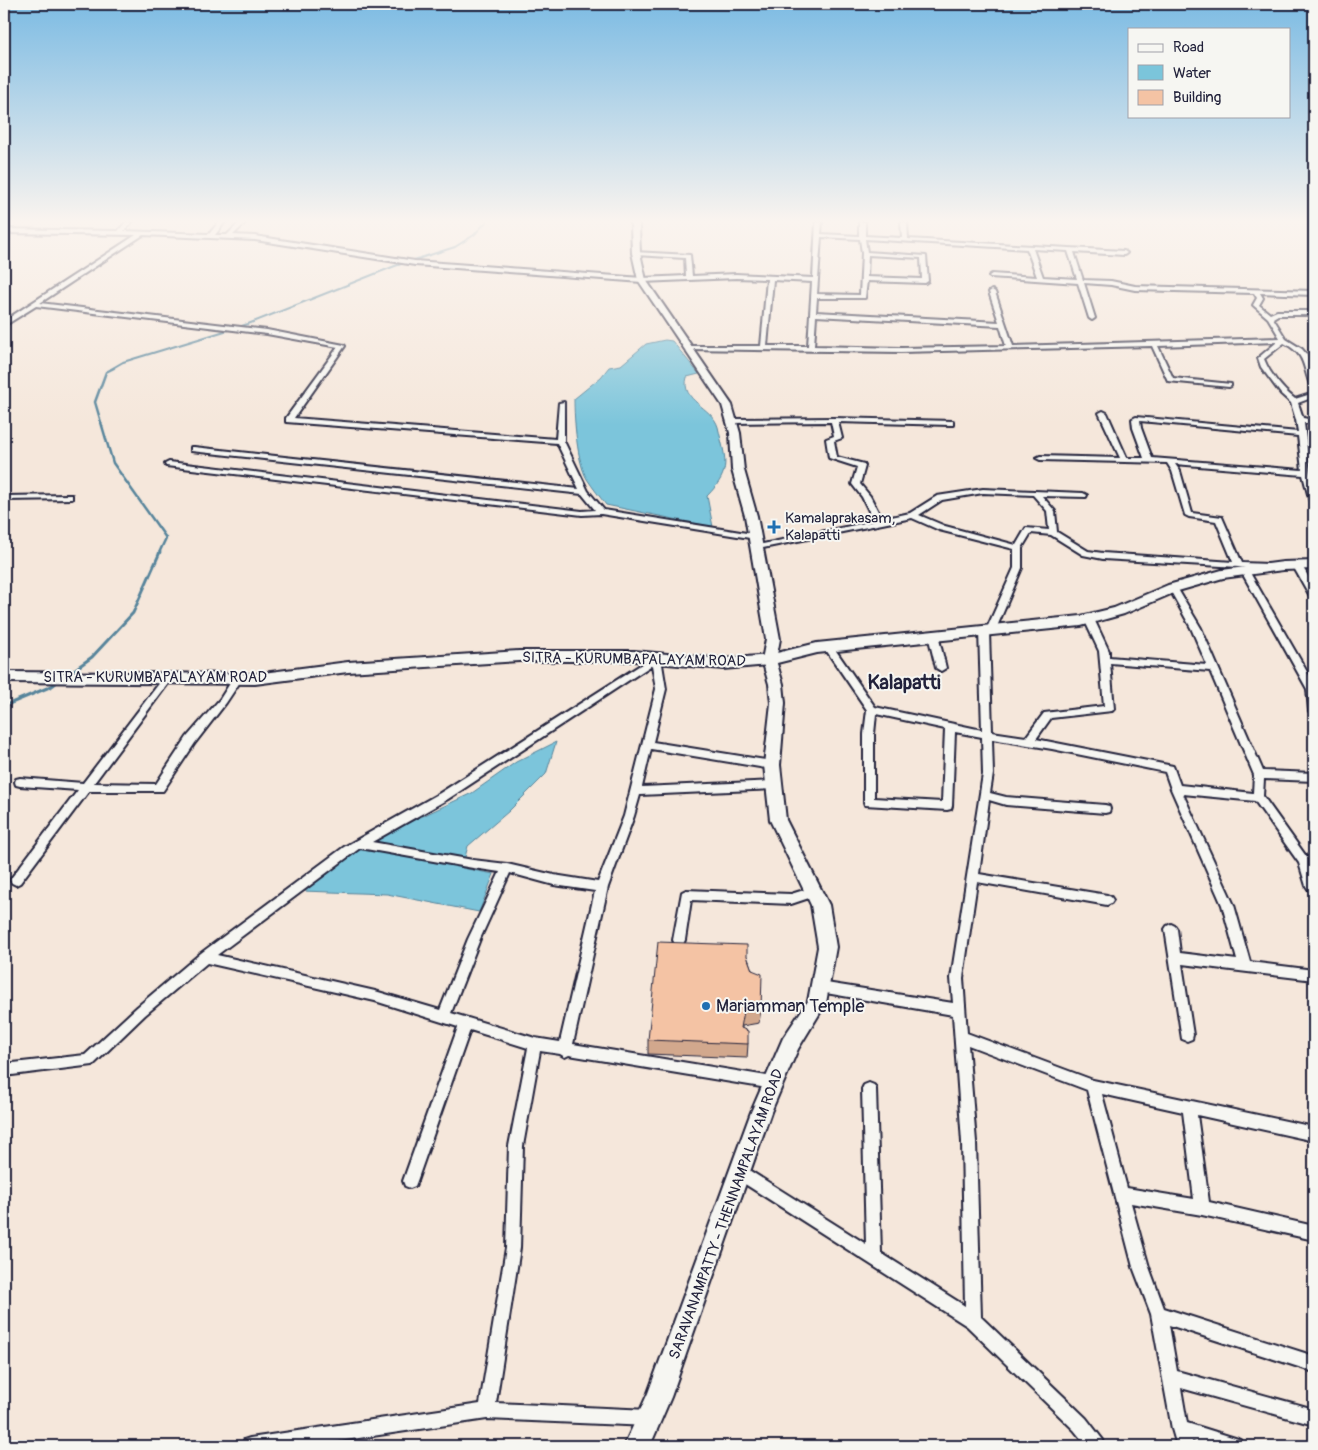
<svg xmlns="http://www.w3.org/2000/svg" width="1318" height="1450" font-family="Pangolin,sans-serif">
	<style>
		.water { fill: #7bc5db; stroke: #57849b }
		.lines { fill: none; stroke-linecap: round; stroke-linejoin: round }
		.stream-far2 { stroke: #57849b; stroke-width: 2 }
		.stream-far1 { stroke: #57849b; stroke-width: 2.5 }
		.stream { stroke: #57849b; stroke-width: 3 }
		.minor-casing { stroke: #22223b; stroke-width: 4 }
		.secondary-casing { stroke: #22223b; stroke-width: 4 }
		.primary-casing { stroke: #22223b; stroke-width: 4 }
		.minor { fill: #f6f6f2; fill-rule: evenodd }
		.secondary { fill: #f6f6f2; fill-rule: evenodd }
		.primary { fill: #f6f6f2; fill-rule: evenodd }
		.wall { fill: #d2a88d; stroke: #22223b }
		.building { fill: #f4c3a4; stroke: #22223b }
		.poi-dot { fill: #1f6fb2; stroke: #f6f6f2; stroke-width: 2 }
		.labels { text-anchor: middle; stroke-width: 4; stroke-linejoin: round; paint-order: stroke }
		.poi-label { font-size: 15px; fill: #22223b; stroke: #f6f6f2; text-anchor: start }
		.street-label { font-size: 15px; fill: #22223b; stroke: #f6f6f2 }
		.near-poi-label { font-size: 18px; fill: #22223b; stroke: #f6f6f2; text-anchor: start }
		.district-label { font-size: 20px; font-weight: bold; fill: #22223b; stroke: #f6f6f2 }
	</style>
	<rect width="100%" height="100%" fill="#f5e7db"/>
	<filter id="ink" filterUnits="userSpaceOnUse"><feTurbulence type="fractalNoise" baseFrequency=".02" numOctaves="2"/><feDisplacementMap in="SourceGraphic" scale="10" xChannelSelector="R" yChannelSelector="G"/><feConvolveMatrix kernelMatrix="1 2 1 2 8 2 1 2 1" color-interpolation-filters="sRGB"/></filter>
	<g filter="url(#ink)">
		<g class="water">
			<path d="M665,340L672,341L699,374L687,377C680,402 712,406 718,427C725,459 733,470 707,496L713,527L606,505C600,497 593,488 587,479C577,462 574,420 574,399L601,377L609,367L621,365L646,344Z"/>
			<polygon points="556,742 546,774 509,811 468,846 462,868 494,874 479,912 387,894 302,891 361,849 397,828 472,793 516,762"/>
		</g>
		<g class="lines">
			<polyline class="stream-far2" points="111,369 123,362 248,324 395,266 455,247 474,235 486,222"/>
			<polyline class="stream-far1" points="114,368 106,372 95,402 113,463 166,538 159,553"/>
			<g class="stream">
				<polyline points="67,675 92,657 133,613 160,552"/>
				<polyline points="4,706 52,686 60,680"/>
			</g>
			<g class="minor-casing">
				<g id="minor">
					<path d="M126,222H132L124,231L209,234L219,222H225L215,235H227L240,222H246L233,235L255,236L415,261L642,278L686,276L685,258L636,255L633,253L634,252L690,255L692,276L736,274L813,278L816,222H822L821,234L859,236V222H865V236L902,238L901,222H907L908,239L1124,251L1127,253L1124,255L1074,252L1083,280L1111,281L1135,286L1314,291V295L1260,293L1263,298L1259,305L1270,314L1277,311H1314V315H1278L1273,318L1286,339L1302,349L1307,355L1314,379V389L1311,387C1302,366 1307,355 1284,343L1264,359C1270,374 1282,389 1295,399L1314,393V397L1298,403L1303,418L1314,420V424L1304,423L1310,473L1314,489V504L1310,502L1303,475L1175,464L1180,471L1192,513L1222,517L1242,563L1269,564L1273,567L1272,569L1103,559L1083,555L1051,535L1031,533L1022,548V568L996,629L994,631H989L992,732L1026,737L1044,713L1104,706L1099,651L1084,619L1086,617H1092L1094,619L1109,651V657L1207,665L1191,628L1169,588L1170,586H1176L1201,628L1263,771L1314,773V781L1264,779L1263,796L1308,859L1314,876V890L1308,889L1306,886L1299,863L1255,801L1183,794L1234,905L1250,962L1314,970V980L1182,964L1193,1035L1192,1039L1187,1041L1182,1039L1165,929L1167,926L1171,924L1175,926L1177,929L1180,953L1237,960L1222,905L1171,789L1165,772L1052,749L992,739L993,774L990,793L1006,797L1105,805L1109,806L1110,809L1109,812L1105,813L1006,805L989,800L979,874L1107,895L1111,897L1113,900L1111,903L1107,905L977,882L963,978L967,1033L1093,1080L1314,1127V1141L1197,1115L1209,1202L1314,1226V1240L1202,1215L1131,1203L1149,1267L1164,1308L1314,1356V1372L1169,1325L1177,1371L1314,1409V1425L1181,1388L1187,1423L1235,1438L1241,1440L1243,1446H1209L1192,1441L1193,1446H1177L1172,1429L1151,1314L1133,1267L1087,1090L968,1045L976,1142L981,1317L1086,1418L1103,1440L1105,1446H1087L1074,1430L967,1326L734,1177L732,1172L734,1167L739,1165L744,1167L866,1244L862,1089L864,1085L869,1083L874,1085L876,1089L881,1253L965,1306L962,1142L953,1015L820,992L816,991L814,987L816,983L820,982L953,1003L951,978L983,774L982,737L955,732L952,806L951,809L947,810L865,805L864,802V734L867,710L824,647L829,644L832,645L875,707L982,730L979,630L981,628H987L1014,568V549L939,530L912,518L758,549H755L754,547L758,545L874,521L862,497L852,484L857,467L829,458L826,439L834,436L831,422L732,423L728,421L732,419L834,418L953,421V425H950L838,422L842,438L834,441L837,457L864,464L865,466L860,484L870,496L882,519L910,513L937,496L983,489L1083,493L1087,495L1086,497L1042,496L1055,511L1057,532L1088,551L1103,553L1233,562L1216,521L1189,517L1185,515L1172,471L1167,463L1040,460L1036,458L1040,456L1120,458L1099,413L1103,411L1107,413L1127,458H1144L1133,428L1132,419L1136,417L1298,432L1296,420L1291,403L1281,394L1261,367L1258,358L1277,342L1158,346L1173,378L1231,384V386L1229,387L1168,381L1152,346L901,352L688,349L686,348V346H761L767,279L736,278L642,282L415,265L255,240L143,235L40,303L267,330L344,345L345,346L294,418L556,439L559,403L564,402V441L588,491L604,510L759,535L760,537L756,539L601,514L582,515L166,466L165,464L169,462L582,511L595,510L582,494L191,451V447H194L579,489L557,443L286,422V418L338,347L267,334L36,306L4,326V321L136,235L4,233V229L118,231ZM821,237L860,239L862,253L860,295L817,294ZM865,239L1027,249L1037,277L992,274L989,276L990,277L1078,283L1089,318L1092,320L1095,318L1084,283L1111,285L1135,290L1254,293L1257,298L1253,305L1268,318L1280,338L1013,346L995,292L992,290L989,292L999,322L816,312L817,298H865L867,281L925,283L928,281L926,256L867,252ZM1033,249L1068,251L1077,279L1043,277ZM868,255L921,258L922,279L867,277ZM773,280L812,282L808,346H767ZM816,316L1000,326L1006,346L901,348L814,346ZM1140,421L1298,436L1302,470L1152,458L1141,428ZM983,493L1033,495L1047,511L1049,530L1026,528L1016,545L945,526L919,515L942,500ZM1110,663L1210,671L1254,775L1253,793L1180,785L1173,766L1036,739L1051,718L1112,711L1114,709ZM876,714L945,729L942,802L874,798V734ZM1102,1094L1183,1112L1194,1199L1127,1188Z"/>
					<polygon points="69,495 72,495 72,499 4,500 4,496"/>
					<path d="M1297,563C1307,568 1314,589 1314,599L1310,596L1293,566Z"/>
					<polygon points="1245,568 1249,571 1314,684 1314,714 1309,711 1307,689 1241,571"/>
					<polygon points="933,632 938,635 946,668 941,671 936,668 928,635"/>
					<path d="M656,655L661,658L666,689L653,742L772,761L776,762L777,765L776,768L772,769L651,749L642,787L774,781L778,782L779,785L778,788L774,789L640,795L634,816L608,887L573,1044L773,1077L778,1079L780,1083L778,1087L773,1089L569,1055L565,1057L560,1054L540,1051L523,1146L520,1248L496,1403L649,1410L655,1412L657,1418L655,1424L649,1426L487,1419L305,1446H242L244,1440L250,1438L480,1404L506,1248L509,1146L528,1048L470,1030L417,1181L415,1186L410,1188L405,1186L403,1181L458,1027L375,1001L207,963L145,1015L93,1065L4,1076V1064L85,1055L137,1007L201,953L344,847L440,793ZM652,665L656,689L624,816L598,882L554,875L507,864L473,860L372,842L448,799ZM360,848L473,868L500,872L468,939L440,1010L375,991L217,955ZM510,873L554,885L595,891L560,1042L535,1038L451,1013L480,939Z"/>
					<polygon points="167,676 172,679 170,681 94,783 156,784 187,737 220,699 234,677 240,677 242,679 226,703 195,743 163,791 89,791 20,883 16,885 12,883 10,880 12,877 78,790 20,786 16,785 15,782 16,779 20,778 83,783 164,677"/>
					<polygon points="814,887 818,889 820,892 818,895 791,904 691,900 685,940 683,944 679,945 675,944 673,940 682,892 686,890 791,894"/>
				</g>
			</g>
			<g class="secondary-casing">
				<polygon id="secondary" points="629,222 637,222 639,225 640,253 646,280 732,405 740,433 744,470 757,516 780,639 776,660 783,684 785,703 780,765 786,820 829,905 836,947 826,1003 798,1049 771,1112 671,1397 650,1446 624,1446 648,1393 751,1112 783,1038 808,1001 818,947 811,905 770,820 764,765 771,703 769,684 762,660 766,639 745,516 732,470 730,433 722,405 638,280 632,253 631,225"/>
			</g>
			<g class="primary-casing">
				<polygon id="primary" points="1314,561 1314,569 1283,570 1223,578 1178,591 1124,614 1081,626 817,653 769,665 723,669 634,661 519,661 348,672 255,684 4,682 4,672 255,674 348,662 519,651 634,651 723,659 769,655 817,643 1081,616 1114,608 1168,585 1222,570 1283,562"/>
			</g>
			<use href="#minor" class="minor"/>
			<use href="#secondary" class="secondary"/>
			<use href="#primary" class="primary"/>
		</g>
		<polygon class="wall" points="747,956 752,970 761,1009 759,1023 742,1026 742,1028 748,1044 747,1058 648,1054 648,1040"/>
		<polygon class="building" points="658,942 747,945 747,956 752,970 762,974 761,1009 744,1011 741,1028 748,1031 748,1044 648,1040"/>
	</g>
	<linearGradient id="sky" x2="0" y2="1"><stop stop-color="#7cbbe3"/><stop offset="0.52" stop-color="#faf4ef"/><stop offset="1" stop-color="#faf4ef" stop-opacity="0"/></linearGradient>
	<rect width="1318" height="425" fill="url(#sky)"/>
	<g class="poi-dot">
		<path d="M771.5 519.5h5v5h5v5h-5v5h-5v-5h-5v-5h5z"/>
		<circle cx="706" cy="1006" r="5"/>
	</g>
	<g class="labels">
		<g class="poi-label">
			<text x="785" y="523">Kamalaprakasam,<tspan x="785" dy="17">Kalapatti</tspan></text>
		</g>
		<g class="street-label">
			<text transform="translate(634 659) rotate(1)" y="5">SITRA - KURUMBAPALAYAM ROAD</text>
			<text x="155" y="682">SITRA - KURUMBAPALAYAM ROAD</text>
			<text transform="translate(726 1214) rotate(-70)" y="5">SARAVANAMPATTY - THENNAMPALAYAM ROAD</text>
		</g>
		<g class="near-poi-label">
			<text x="716" y="1012">Mariamman Temple</text>
		</g>
		<g class="district-label">
			<text x="904" y="689">Kalapatti</text>
		</g>
	</g>
	<rect width="1318" height="1450" fill="none" stroke="#f6f6f2" stroke-width="20"/>
	<rect x="10" y="10" width="1298" height="1430" fill="none" stroke="#22223b" stroke-width="2" filter="url(#ink)"/>
	<rect x="1128" y="28" width="162" height="90" fill="#f6f6f2" stroke="#a1a1a9"/>
	<rect x="1138" y="44" width="25" height="8" fill="#f6f6f2" stroke="#a1a1a9"/>
	<text x="1173" y="52" font-size="15" fill="#22223b">Road</text>
	<rect x="1138" y="65" width="25" height="15" fill="#7bc5db" stroke="#a1a1a9"/>
	<text x="1173" y="78" font-size="15" fill="#22223b">Water</text>
	<rect x="1138" y="90" width="25" height="15" fill="#f4c3a4" stroke="#a1a1a9"/>
	<text x="1173" y="102" font-size="15" fill="#22223b">Building</text>
</svg>
